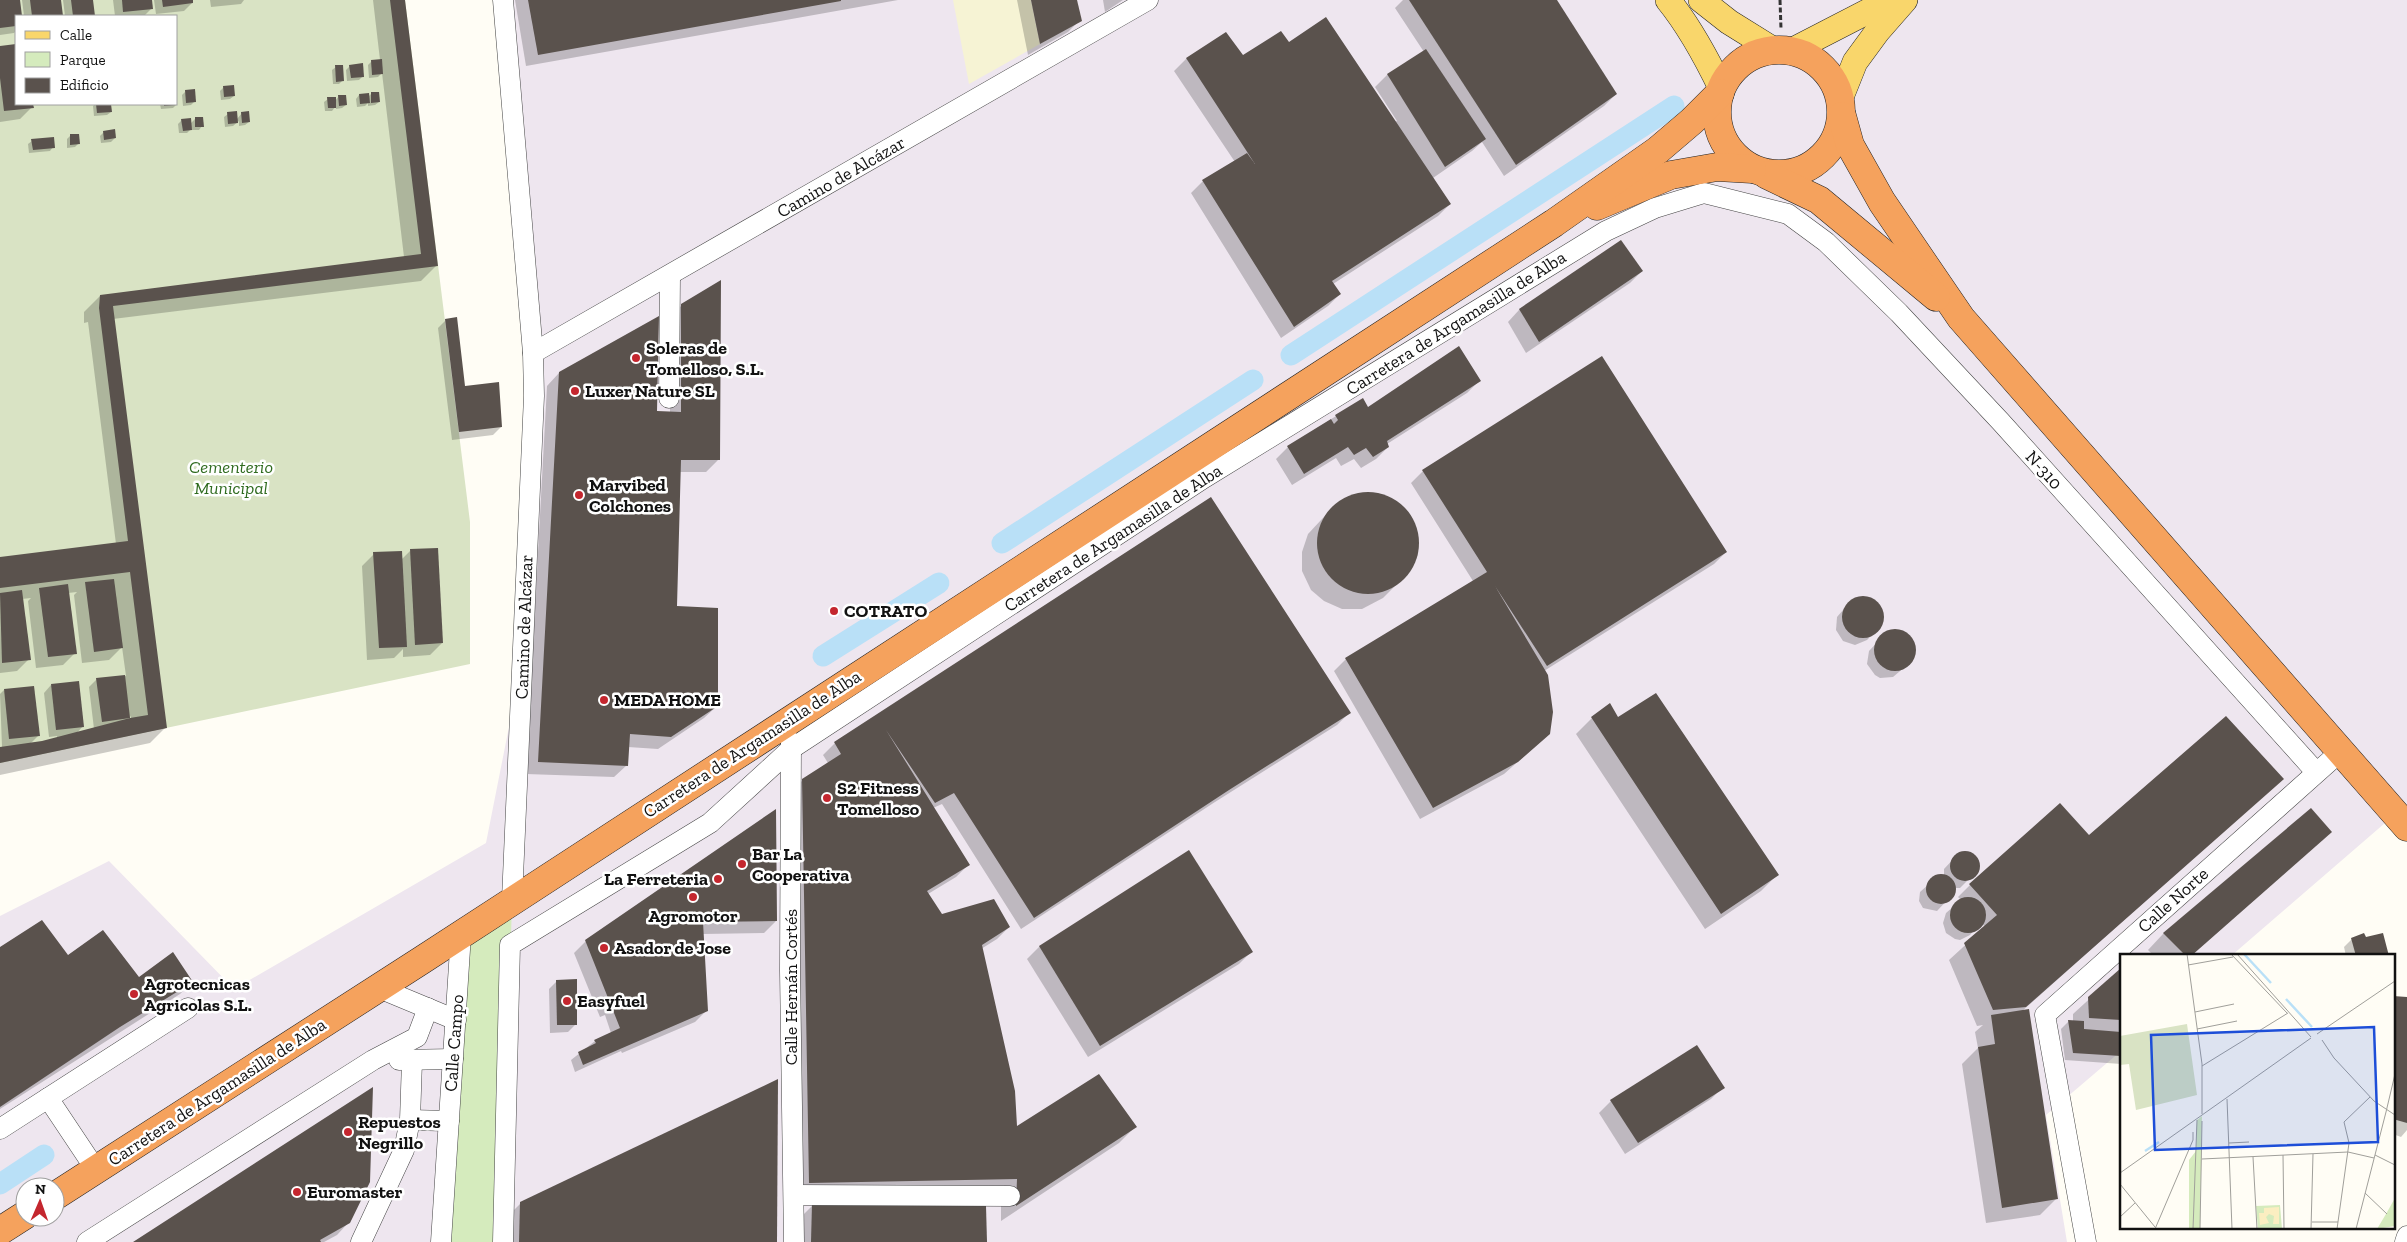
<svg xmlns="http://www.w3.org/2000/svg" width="2407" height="1242" font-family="'Zilla Slab',serif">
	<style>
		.industrial { fill: #eee6ef; fill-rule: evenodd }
		.farmland { fill: #f6f3d4 }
		.green { fill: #d5ebbd }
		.cemetery { fill: #d9e3c4; fill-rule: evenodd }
		.shadow { fill: #0003; fill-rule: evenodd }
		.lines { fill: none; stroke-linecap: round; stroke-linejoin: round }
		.canal { stroke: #b9e0f7; stroke-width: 21 }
		.building { fill: #5a524d }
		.minor-casing { stroke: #444; stroke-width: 21 }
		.major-casing { stroke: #222; stroke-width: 26 }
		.highway-casing { stroke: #222; stroke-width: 29 }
		.path { stroke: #333; stroke-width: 3; stroke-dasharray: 5 2.5; stroke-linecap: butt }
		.minor { stroke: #fff; stroke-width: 20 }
		.major { stroke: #f9d66b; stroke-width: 25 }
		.highway { stroke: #f5a25d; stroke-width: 28 }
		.poi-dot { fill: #c4262e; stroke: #fff; stroke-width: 2 }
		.labels { text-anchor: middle; stroke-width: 5; stroke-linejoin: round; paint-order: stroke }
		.street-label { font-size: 18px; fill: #111; stroke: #fff }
		.poi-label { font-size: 18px; font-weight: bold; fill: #111; stroke: #fff; text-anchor: start }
		.park-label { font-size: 18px; font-style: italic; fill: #2f6b1f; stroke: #fff }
		.inset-river { fill: none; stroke: #b9e0f7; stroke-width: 2.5 }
		.inset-road { fill: none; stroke: #a09f9a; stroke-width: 1 }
		.view { fill: #1d4ed8; fill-opacity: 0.15; stroke: #1d4ed8; stroke-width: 2.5 }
		.inset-edge { fill: none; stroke: #111; stroke-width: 2.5 }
	</style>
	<rect width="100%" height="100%" fill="#fffdf5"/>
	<path class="industrial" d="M502,0H2407V804L2231,956H2121V1051L2046,1115L2067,1242H0V916L109,861L234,989L486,843L522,661L533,353ZM25,1187H55V1217H25Z"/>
	<polygon class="farmland" points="953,0 1031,0 1040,44 969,84"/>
	<polygon class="green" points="512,900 503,1242 441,1242 461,934"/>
	<path class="cemetery" d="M0,0H405L470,522V664L0,763ZM16,16H176V104H16Z"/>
	<g class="shadow">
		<polygon points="0,0 19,0 21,16 16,16 16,31 14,33 0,35"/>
		<polygon points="22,0 60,0 62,16 24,16"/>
		<polygon points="63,0 92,0 94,16 65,16"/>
		<polygon points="113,0 151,0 152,8 144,16 115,16"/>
		<polygon points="154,0 192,0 192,3 184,11 156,14"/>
		<polygon points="210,0 244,0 241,4 211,7"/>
		<path d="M373,0H403L437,265L421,281L113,319L166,727L150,743L0,775V748L2,747L0,694L4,690L39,735L31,743L42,742L57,738V736L49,737L44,693L51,685L83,726L76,734L94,729L89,687L97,679L126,676L122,647L109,660L82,663L74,595L77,592L68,593L75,653L63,665L36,668L28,601L31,598L22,599L29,659L17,671L0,673V558L116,544L88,322L84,323V312L100,296L404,257L382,73L378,77L369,78L368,65L372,61L380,60ZM131,716V720L125,722Z"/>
		<polygon points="515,0 898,0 526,66"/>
		<polygon points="1017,0 1076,0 1080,20 1068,32 1028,55"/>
		<polygon points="1103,0 1123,0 1105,12"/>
		<polygon points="1403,0 1555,0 1616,94 1604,106 1504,176 1482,142 1472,151 1433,178 1450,204 1438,216 1333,284 1340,294 1328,306 1281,338 1191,193 1203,181 1235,162 1174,71 1186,59 1226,34 1243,57 1289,44 1395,122 1397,121 1375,87 1387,75 1424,52 1395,8"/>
		<polygon points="16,45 16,104 32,104 32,107 20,119 0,122 0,47"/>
		<polygon points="350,66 363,76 359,80 347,81 346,70"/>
		<polygon points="336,67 343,80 339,84 333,84 332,70"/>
		<polygon points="224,87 234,96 230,99 221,100 220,91"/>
		<polygon points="185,92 194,102 191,105 183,106 182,95"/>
		<polygon points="371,94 379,102 375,105 368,106 368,103 365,106 357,107 356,99 359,95 368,97"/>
		<polygon points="339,96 346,105 342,108 336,109 336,106 332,111 325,111 324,102 328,99 335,101"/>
		<polygon points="176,98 177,104 173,108 161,109 160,104 176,104"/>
		<polygon points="95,104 110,104 111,112 107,115 94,116 93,106"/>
		<polygon points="242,113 249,122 245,125 239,126 239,121 233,126 225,127 224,117 228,114 237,119"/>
		<polygon points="195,119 202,126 199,130 192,130 192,128 187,133 179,133 178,124 182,120 190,124"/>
		<polygon points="104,132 115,138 111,142 101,143 100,136"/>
		<polygon points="70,136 79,143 75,147 67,148 67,139"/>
		<polygon points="32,141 53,147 50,151 29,153 28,144"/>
		<polygon points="1621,242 1642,271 1630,283 1526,353 1508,322 1519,310"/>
		<polygon points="682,305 718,460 706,472 679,472 675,607 717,706 704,718 658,749 628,747 627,765 614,777 526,774 547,386 559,373 656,412 670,413 670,317"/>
		<polygon points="446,320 464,387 501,427 493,435 452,440 438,328"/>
		<polygon points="1479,381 1467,393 1387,444 1388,447 1376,459 1361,468 1354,459 1341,466 1336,458 1292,485 1276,459 1288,447 1336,416"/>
		<polygon points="1423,471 1726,552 1714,564 1544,671 1549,734 1504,774 1420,819 1334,671 1346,659 1473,581 1411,483"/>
		<polygon points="1378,493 1395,502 1411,516 1418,534 1418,555 1409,572 1383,598 1362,609 1342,609 1324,601 1311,590 1302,571 1302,552 1308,534 1335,505 1360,494"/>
		<polygon points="1211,499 1349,713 1337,725 1215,802 1021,929 942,804 933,808 968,865 956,877 928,894 936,918 1009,927 997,939 981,949 1016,1128 1135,1127 1119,1143 1001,1221 1001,1194 794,1198 786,796 803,780 828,763 823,755 835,743"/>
		<polygon points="410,551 442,643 430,655 403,657 403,649 394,658 367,660 362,566 374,554 401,560"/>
		<polygon points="1860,597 1873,599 1881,608 1883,621 1880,627 1867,640 1855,645 1843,641 1836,630 1837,617 1849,603"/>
		<polygon points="1898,631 1910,637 1915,648 1912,661 1893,677 1880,678 1875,675 1867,664 1869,651 1886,633"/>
		<polygon points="1610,705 1618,718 1777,875 1761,891 1705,929 1576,734 1592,718"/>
		<polygon points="2282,779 2021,1012 2056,1199 2040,1215 1986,1223 1962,1064 1978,1048 1975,1032 1983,1025 1977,1026 1949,960 1985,927 1981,922 1970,935 1960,940 1955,939 1946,933 1943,923 1946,913 1961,900 1958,897 1970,885 2089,837"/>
		<polygon points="2311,810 2331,832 2191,956 2154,956 2148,950 2163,934"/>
		<polygon points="775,811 776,921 764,933 703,934 707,1010 695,1022 622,1053 621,1051 575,1072 571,1060 595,1041 611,1033 605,1015 600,1017 574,953 586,941"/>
		<polygon points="1189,852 1251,952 1239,964 1088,1057 1027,959 1039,947"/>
		<polygon points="1967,853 1978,861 1978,870 1960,888 1954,888 1954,893 1937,911 1923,908 1919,901 1920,892 1939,875 1944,876 1944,869 1958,854"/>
		<polygon points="2352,939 2365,939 2388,956 2346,956 2344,947"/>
		<polygon points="0,949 68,957 138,979 192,982 180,994 0,1109"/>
		<polygon points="2121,970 2121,1064 2065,1060 2061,1029 2069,1021 2073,1022 2073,1014"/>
		<polygon points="557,981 576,1024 568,1032 550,1033 549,989"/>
		<polygon points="2393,997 2407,998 2407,1130 2401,1137 2393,1134"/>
		<polygon points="1723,1087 1711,1099 1625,1154 1599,1113 1611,1101"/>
		<polygon points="521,1203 776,1242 504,1242 505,1219"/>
		<polygon points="813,1205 986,1242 800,1242 801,1217"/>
		<polygon points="349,1222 337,1235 324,1242 135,1242"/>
	</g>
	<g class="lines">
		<g class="canal">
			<polyline points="1291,355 1674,106"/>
			<polyline points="1002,543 1253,380"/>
			<polyline points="823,656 939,583"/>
			<polyline points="0,1184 44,1155"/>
		</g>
	</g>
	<g class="building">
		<polygon points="0,0 20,0 22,16 16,16 16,26 0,28"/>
		<polygon points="30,0 61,0 63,16 32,16"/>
		<polygon points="71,0 93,0 95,16 73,16"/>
		<polygon points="122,0 152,0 153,9 123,12"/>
		<polygon points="162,0 193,0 193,3 163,7"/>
		<polygon points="390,0 405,0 438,266 113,306 167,728 0,763 0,747 42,741 130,718 102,722 96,678 125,675 130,718 148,715 130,572 0,588 0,557 128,541 99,308 100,295 421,254"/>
		<polygon points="528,0 841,0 841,1 538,55"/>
		<polygon points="1031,0 1077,0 1082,21 1040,44"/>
		<polygon points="1409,0 1557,0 1617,94 1516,165"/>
		<polygon points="1326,17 1451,204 1332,281 1341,294 1294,327 1202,180 1247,153 1255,164 1186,58 1226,32 1243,55 1281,31 1289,42"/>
		<polygon points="16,44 16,104 33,104 34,108 4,111 0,78 0,46"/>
		<polygon points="1426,49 1486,139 1445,167 1387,74"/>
		<polygon points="382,59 383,74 372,75 371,60"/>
		<polygon points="363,63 364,77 351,78 349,65"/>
		<polygon points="335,65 343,65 344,81 336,82"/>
		<polygon points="234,85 235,96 224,97 223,86"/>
		<polygon points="195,89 196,102 186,103 185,90"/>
		<polygon points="371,92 379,92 380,102 371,103"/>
		<polygon points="369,93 370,103 360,104 359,94"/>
		<polygon points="338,95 346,95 347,105 339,106"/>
		<polygon points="327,97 336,97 336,108 328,108"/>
		<polygon points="96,104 111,104 112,112 97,113"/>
		<polygon points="164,104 176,104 176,105 164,106"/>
		<polygon points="237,111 238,123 228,124 227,112"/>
		<polygon points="249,111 250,122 242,123 241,112"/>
		<polygon points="195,117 203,117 204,127 195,127"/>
		<polygon points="191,118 192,130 183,131 181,119"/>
		<polygon points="115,129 116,138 104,140 103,131"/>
		<polygon points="70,134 79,134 80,144 70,145"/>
		<polygon points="54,137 55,148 33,150 31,139"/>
		<polygon points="1621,240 1643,271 1539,342 1519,309"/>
		<polygon points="721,280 720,460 681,460 677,606 718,608 718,706 671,737 630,734 628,766 538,762 559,372 659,316 657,411 681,412 681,304"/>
		<polygon points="457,317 465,386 499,382 502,427 459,432 445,319"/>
		<polygon points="1459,346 1481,381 1387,441 1389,447 1373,457 1366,448 1354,455 1348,447 1304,474 1287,446 1331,419 1334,424 1338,420 1335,415 1363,398 1368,407"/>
		<polygon points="1602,356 1727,552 1547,666 1495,586 1548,675 1553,712 1550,734 1518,762 1433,808 1345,658 1487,572 1422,470"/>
		<circle cx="1368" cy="543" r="51"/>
		<polygon points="1211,497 1351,713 1229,790 1034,918 954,793 935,803 886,730 970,865 927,891 942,914 994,899 1010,927 982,945 1015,1091 1017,1126 1099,1074 1137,1127 1016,1206 1017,1179 809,1183 802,779 841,754 834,742"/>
		<polygon points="438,548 443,643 415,645 410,549"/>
		<polygon points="402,551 407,647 379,648 373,552"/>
		<polygon points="114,579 123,648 94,652 85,582"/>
		<polygon points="68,584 77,654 48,657 39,588"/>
		<polygon points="22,590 31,660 2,663 0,593"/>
		<circle cx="1863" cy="617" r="21"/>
		<circle cx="1895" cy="650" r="21"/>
		<polygon points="79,681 84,727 56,730 51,684"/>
		<polygon points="34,686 40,736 9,739 4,689"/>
		<polygon points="1656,693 1779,875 1721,914 1591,717 1610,703 1618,717"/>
		<polygon points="2226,716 2284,779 2026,1007 1993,1010 1964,943 1997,915 1969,884 2060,803 2089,835"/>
		<polygon points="2311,808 2332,832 2191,956 2186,956 2163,933"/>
		<polygon points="776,809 777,921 703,922 708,1011 583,1065 578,1052 596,1043 594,1040 620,1028 585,940"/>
		<polygon points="1189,850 1253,952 1100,1046 1039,946"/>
		<circle cx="1965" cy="866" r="15"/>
		<circle cx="1941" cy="889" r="15"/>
		<circle cx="1968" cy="915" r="18"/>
		<polygon points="42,920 68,955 103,930 139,977 173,952 193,982 120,1027 0,1107 0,947"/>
		<polygon points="2364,933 2366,937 2383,933 2389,956 2356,956 2351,938"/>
		<polygon points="2121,968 2121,1020 2089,1018 2088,997"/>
		<polygon points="577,979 577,1025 557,1025 556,980"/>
		<polygon points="2393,996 2407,997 2407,1123 2393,1119"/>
		<polygon points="2029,1009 2058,1199 2002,1208 1978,1047 1995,1044 1991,1015"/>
		<polygon points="2068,1020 2084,1021 2084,1029 2121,1032 2121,1056 2073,1053"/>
		<polygon points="1697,1045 1725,1088 1638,1143 1610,1100"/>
		<polygon points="778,1079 777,1242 519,1242 520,1202"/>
		<polygon points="373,1087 370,1182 350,1223 320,1240 321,1242 133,1242"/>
		<polygon points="812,1204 986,1206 987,1242 811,1242"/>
	</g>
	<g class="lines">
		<g class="minor-casing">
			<g id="minor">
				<polyline points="503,0 533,353 534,396 512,900"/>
				<polyline points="533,353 1148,0"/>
				<polyline points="669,398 670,275"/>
				<polyline points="791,742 790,971 794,1242"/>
				<polyline points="379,988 456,1020"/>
				<polyline points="399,1060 453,1059"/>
				<polyline points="48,1098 96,1170"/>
				<polyline points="410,1120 449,1121"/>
				<polyline points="0,1129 188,1008"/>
				<polyline points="794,1195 1010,1196"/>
				<polyline points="87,1242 373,1060 417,1037 428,1008"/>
				<polyline points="361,1242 404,1150 410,1120 412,1061"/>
				<polyline points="441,1242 461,934"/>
				<polyline points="503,1242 510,945 710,823 791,749 1204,478 1606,231 1655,208 1704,193 1788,214 1826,242 1899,313 2001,422 2316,772"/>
				<polyline points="2086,1242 2045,1015 2340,752"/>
				<polyline points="2405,1242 2407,1236"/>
			</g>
		</g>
		<g class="major-casing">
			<g id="major">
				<path d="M1668,0C1690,27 1706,57 1721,88"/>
				<polyline points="1701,0 1729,22 1774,50"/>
				<polyline points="1791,51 1890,0"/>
				<polyline points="1841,97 1855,62 1877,32 1905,0"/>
			</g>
		</g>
		<g class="highway-casing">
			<g id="highway">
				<circle cx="1779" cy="112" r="62"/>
				<polyline points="1842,116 1850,145 1882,202 1961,318 2407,827"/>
				<polyline points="1767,175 1819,200 1936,297"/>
				<polyline points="1597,206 1671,175 1717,167 1752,169"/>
				<polyline points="55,1196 422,960 1554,223 1658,150 1692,121 1720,93"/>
				<polyline points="0,1231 25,1215"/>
			</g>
		</g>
		<polyline class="path" points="1780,0 1781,29"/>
		<use href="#minor" class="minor"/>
		<use href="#major" class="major"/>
		<use href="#highway" class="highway"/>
	</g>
	<g class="poi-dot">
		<circle cx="636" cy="358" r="5"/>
		<circle cx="575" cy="391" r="5"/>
		<circle cx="579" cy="495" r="5"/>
		<circle cx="834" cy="611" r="5"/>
		<circle cx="604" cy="700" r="5"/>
		<circle cx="827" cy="798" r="5"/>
		<circle cx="742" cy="864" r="5"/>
		<circle cx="718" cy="879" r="5"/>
		<circle cx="693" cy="897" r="5"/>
		<circle cx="604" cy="948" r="5"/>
		<circle cx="134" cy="994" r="5"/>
		<circle cx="567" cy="1001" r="5"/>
		<circle cx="348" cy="1132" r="5"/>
		<circle cx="297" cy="1192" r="5"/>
	</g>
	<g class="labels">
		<g class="street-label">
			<text transform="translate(841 177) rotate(-30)" y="6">Camino de Alcázar</text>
			<text transform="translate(1456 323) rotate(-32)" y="6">Carretera de Argamasilla de Alba</text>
			<text transform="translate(2044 470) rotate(48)" y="6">N-310</text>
			<text transform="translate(1113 538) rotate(-33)" y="6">Carretera de Argamasilla de Alba</text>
			<text transform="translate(524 627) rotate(-88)" y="6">Camino de Alcázar</text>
			<text transform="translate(752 744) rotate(-33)" y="6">Carretera de Argamasilla de Alba</text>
			<text transform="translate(2173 900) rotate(-42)" y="6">Calle Norte</text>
			<text transform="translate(791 987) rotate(-90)" y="6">Calle Hernán Cortés</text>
			<text transform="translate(454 1043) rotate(-86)" y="6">Calle Campo</text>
			<text transform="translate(217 1092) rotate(-33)" y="6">Carretera de Argamasilla de Alba</text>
		</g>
		<g class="poi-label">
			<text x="646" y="354">Soleras de<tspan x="646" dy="21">Tomelloso, S.L.</tspan></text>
			<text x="585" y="397">Luxer Nature SL</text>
			<text x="589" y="491">Marvibed<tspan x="589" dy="21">Colchones</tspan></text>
			<text x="844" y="617">COTRATO</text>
			<text x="614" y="706">MEDA HOME</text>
			<text x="837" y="794">S2 Fitness<tspan x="837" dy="21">Tomelloso</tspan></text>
			<text x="752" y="860">Bar La<tspan x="752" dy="21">Cooperativa</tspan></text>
			<text x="708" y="885" text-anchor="end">La Ferreteria</text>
			<text x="693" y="922" text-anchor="middle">Agromotor</text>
			<text x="614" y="954">Asador de Jose</text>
			<text x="144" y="990">Agrotecnicas<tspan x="144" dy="21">Agricolas S.L.</tspan></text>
			<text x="577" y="1007">Easyfuel</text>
			<text x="358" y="1128">Repuestos<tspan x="358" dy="21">Negrillo</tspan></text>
			<text x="307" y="1198">Euromaster</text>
		</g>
		<g class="park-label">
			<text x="231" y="473">Cementerio<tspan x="231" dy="21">Municipal</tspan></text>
		</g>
	</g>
	<g transform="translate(2120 954)">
		<rect width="275" height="275" fill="#fffdf5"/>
		<path d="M82,162L80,275H69V206L76,197L77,166ZM275,244V272L257,275L266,260ZM160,251L162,275H138L136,252Z" fill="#d5ebbd"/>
		<path d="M159,253V270H153L154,262L149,260L146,263L149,269L140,271L139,259H144V254Z" fill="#fbeec1"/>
		<path d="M67,70L77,141L16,156L9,110L0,111V82Z" fill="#d9e3c4"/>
		<path class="inset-river" d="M124,0L151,29M166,45L192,73M25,197L39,188"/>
		<path class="inset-road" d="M67,0L82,110V160M111,0L167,59M117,0L191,83M68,11L113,3M75,58L114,50M77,75L117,67M197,80L275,27M202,86L214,104L254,147L275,161M82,112L168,59M107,145L112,275M266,158L275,120M109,189L129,188M163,201L164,275M255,201L275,211M133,203L137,275M82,205L228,198L254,204M0,219L191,84M0,230L35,273M245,239L267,260M0,263L15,249M192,268H218M35,275L73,186V178M73,275L77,166M80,275L82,167M191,275L193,200M217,275L229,189L224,168L250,143M236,275L266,158"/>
		<path class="view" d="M254,73L258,188L35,196L31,81Z"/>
		<rect width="275" height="275" class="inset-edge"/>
	</g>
	<rect x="15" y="15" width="162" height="90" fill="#ffffff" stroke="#a0a0a0"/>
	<rect x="25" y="31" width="25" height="8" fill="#f9d66b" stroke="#a0a0a0"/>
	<text x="60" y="40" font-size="15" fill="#111111">Calle</text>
	<rect x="25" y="52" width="25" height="15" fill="#d5ebbd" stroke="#a0a0a0"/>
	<text x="60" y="65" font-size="15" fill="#111111">Parque</text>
	<rect x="25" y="78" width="25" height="15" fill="#5a524d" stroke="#a0a0a0"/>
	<text x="60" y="90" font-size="15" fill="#111111">Edificio</text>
	<g transform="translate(40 1202) rotate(2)"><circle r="24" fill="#ffffff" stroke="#a0a0a0"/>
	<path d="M0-4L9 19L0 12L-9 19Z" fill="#c4262e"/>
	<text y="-8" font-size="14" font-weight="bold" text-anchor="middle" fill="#111111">N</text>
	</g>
</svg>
